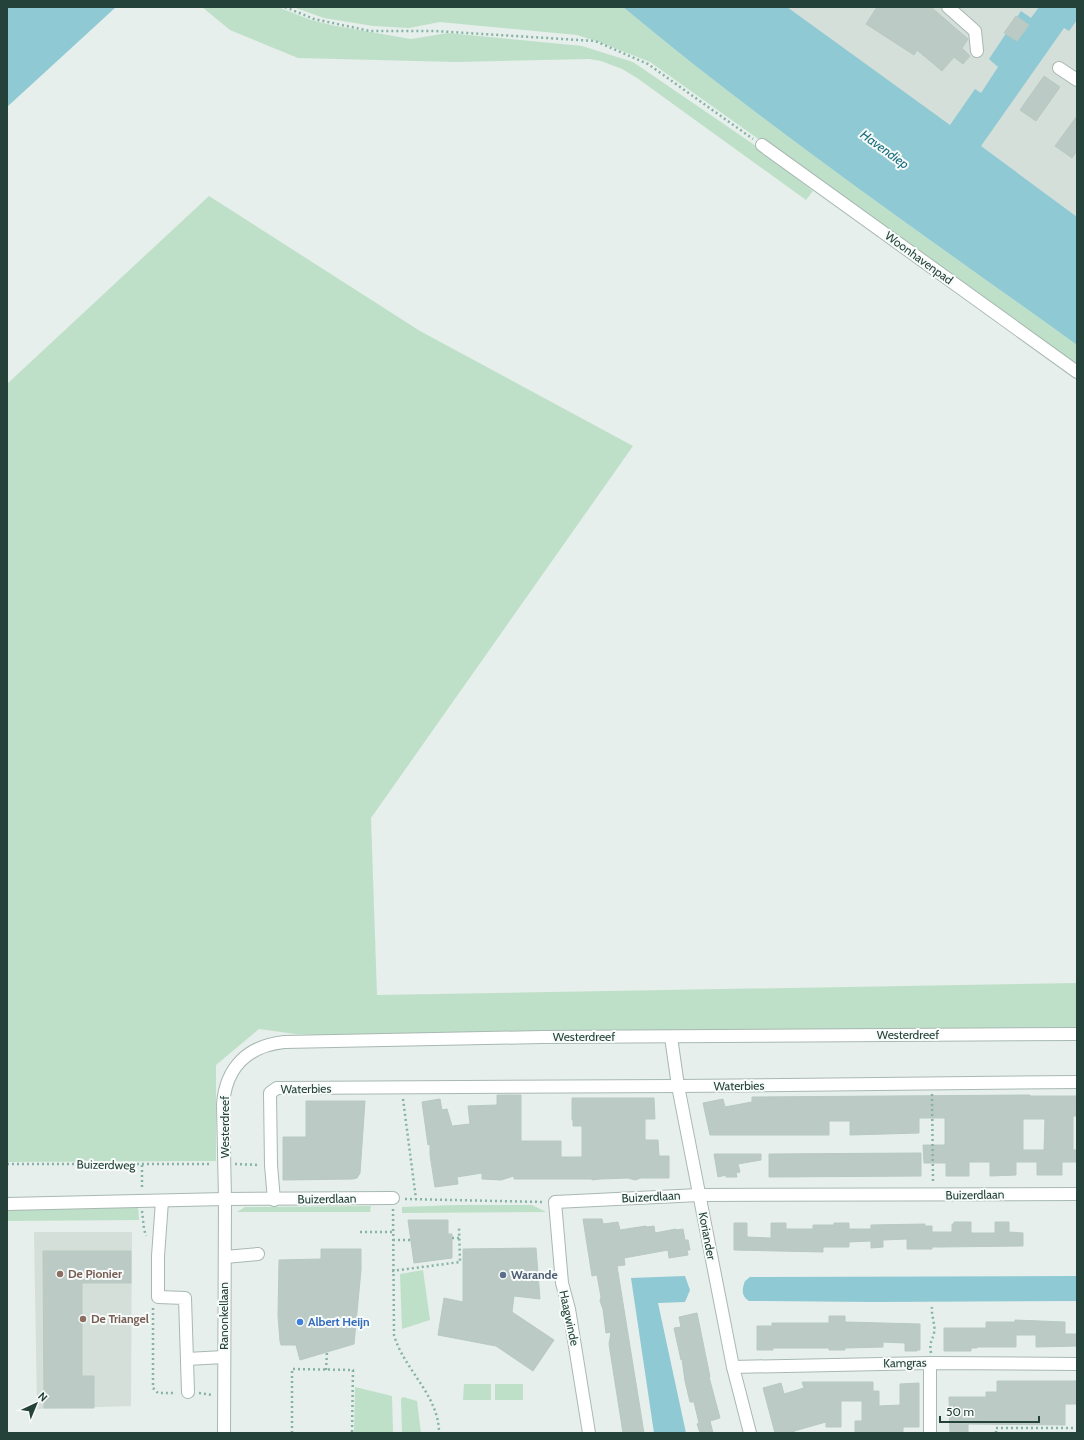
<svg xmlns="http://www.w3.org/2000/svg" width="1084" height="1440" font-family="Cabin,sans-serif">
	<style>
		.built { fill: #d4dfda }
		.green { fill: #bfe0c8 }
		.water { fill: #8ec9d4 }
		.building { fill: #bbcac4; stroke: #b8c9c2; fill-rule: evenodd }
		.lines { fill: none; stroke-linecap: round; stroke-linejoin: round }
		.minor-casing { stroke: #a8b8b2; stroke-width: 14 }
		.path { stroke: #86b3a5; stroke-width: 2.5; stroke-dasharray: 2 3; stroke-linecap: butt }
		.minor { stroke: #fff; stroke-width: 12 }
		.education-dot { fill: #8d6e63; stroke: #f7fbf9; stroke-width: 1.5 }
		.service-dot { fill: #5c6f8a; stroke: #f7fbf9; stroke-width: 1.5 }
		.shop-dot { fill: #3f7fe0; stroke: #f7fbf9; stroke-width: 1.5 }
		.labels { text-anchor: middle; stroke-width: 4; stroke-linejoin: round; paint-order: stroke }
		.street-label { font-size: 12px; fill: #24423a; stroke: #f7fbf9 }
		.education-label { font-size: 12px; font-weight: bold; fill: #785e54; stroke: #f7fbf9; text-anchor: start }
		.service-label { font-size: 12px; font-weight: bold; fill: #4e5e75; stroke: #f7fbf9; text-anchor: start }
		.shop-label { font-size: 12px; font-weight: bold; fill: #366cbe; stroke: #f7fbf9; text-anchor: start }
		.water-label { font-size: 13px; font-style: italic; fill: #1c6f80; stroke: #f7fbf9 }
	</style>
	<rect width="100%" height="100%" fill="#e6efeb"/>
	<g class="built">
		<polygon points="777,7 1077,7 1077,226"/>
		<polygon points="34,1232 132,1232 131,1406 37,1409"/>
	</g>
	<g class="green">
		<polygon points="202,7 278,7 311,20 336,26 411,39 448,33 582,46 633,62 756,146 813,191 806,200 637,78 622,69 601,61 589,59 456,62 298,58 230,30"/>
		<path d="M293,7H623C768,128 924,235 1077,345V365L650,62L599,42L577,35L440,22L409,28L373,26L324,18Z"/>
		<polygon points="209,196 420,331 633,446 371,818 377,995 1077,983 1077,1027 326,1035 295,1034 259,1029 216,1065 216,1161 7,1162 7,384"/>
		<polygon points="456,1205 532,1205 546,1212 402,1213 402,1207"/>
		<polygon points="371,1206 370,1212 237,1212 245,1207"/>
		<polygon points="7,1207 138,1207 139,1220 7,1221"/>
		<polygon points="423,1270 430,1320 402,1329 400,1274"/>
		<polygon points="464,1384 491,1384 491,1400 463,1400"/>
		<rect x="495" y="1384" width="28" height="16"/>
		<polygon points="355,1387 392,1396 393,1433 354,1433"/>
		<polygon points="403,1397 417,1401 421,1433 402,1433 401,1399"/>
	</g>
	<g class="water">
		<polygon points="7,7 116,7 7,107"/>
		<path d="M623,7H787L950,125L975,89L981,93L998,67L989,59L1021,11L1031,18L1039,7H1077V20L1069,31L1064,28L981,146L1077,217V345C924,235 768,128 623,7Z"/>
		<polygon points="685,1276 690,1290 685,1302 658,1303 686,1433 654,1433 631,1278"/>
		<path d="M1077,1276V1301L874,1302L749,1301C741,1296 742,1289 745,1281L750,1277Z"/>
	</g>
	<g class="building">
		<polygon points="877,7 931,7 968,39 962,48 970,56 963,64 954,57 942,71 917,50 914,55 866,24"/>
		<polygon points="1016,16 1029,25 1017,41 1004,33"/>
		<polygon points="1044,76 1060,87 1036,121 1020,110"/>
		<polygon points="1077,116 1077,151 1072,158 1055,146"/>
		<polygon points="497,1095 521,1095 521,1141 561,1141 561,1157 582,1157 582,1126 573,1126 573,1120 572,1120 572,1098 654,1098 655,1119 645,1119 645,1140 658,1140 659,1156 669,1156 669,1178 641,1178 635,1180 628,1178 600,1179 592,1180 592,1179 514,1179 514,1176 501,1180 482,1179 482,1173 457,1177 458,1184 435,1187 430,1155 430,1144 428,1145 422,1102 440,1099 442,1110 447,1109 452,1126 470,1124 468,1106 497,1105"/>
		<path d="M1030,1095V1096H1077V1116H1073V1150H1077V1162H1062V1175H1037V1162H1016V1175L990,1176V1162H969V1176H946V1163H924L923,1145H945V1118H919V1133L850,1135V1121H829V1135H710L703,1103L723,1099L725,1107L752,1102V1097ZM1023,1119H1045L1044,1150H1023Z"/>
		<polygon points="306,1101 365,1101 360,1173 357,1178 353,1179 283,1180 283,1137 306,1137"/>
		<polygon points="921,1153 921,1176 769,1177 769,1154"/>
		<polygon points="714,1154 761,1154 761,1160 738,1164 740,1172 736,1173 737,1177 726,1177 726,1175 718,1177"/>
		<polygon points="583,1219 602,1219 603,1224 618,1222 620,1230 646,1226 647,1227 654,1226 655,1233 676,1229 676,1230 683,1229 685,1240 688,1240 690,1250 687,1250 688,1255 669,1258 668,1250 624,1258 625,1265 617,1266 644,1433 623,1433 609,1344 611,1332 606,1333 603,1309 600,1301 601,1297 597,1275 592,1276"/>
		<polygon points="408,1220 448,1220 448,1234 452,1234 452,1258 414,1263"/>
		<polygon points="954,1222 971,1222 971,1233 995,1233 995,1222 1009,1222 1009,1232 1023,1233 1023,1246 940,1247 932,1247 932,1249 907,1249 907,1239 883,1240 883,1247 871,1248 871,1241 849,1242 849,1247 823,1247 823,1252 734,1250 734,1223 747,1223 747,1237 771,1238 771,1223 786,1223 786,1229 813,1229 813,1225 834,1225 834,1223 849,1223 849,1229 871,1229 871,1225 925,1224 925,1226 932,1226 932,1232 952,1232 952,1224 954,1224"/>
		<polygon points="536,1248 540,1299 514,1296 512,1312 554,1340 533,1371 496,1346 438,1335 444,1298 463,1302 463,1249"/>
		<polygon points="321,1249 361,1249 361,1270 354,1344 300,1360 296,1345 281,1345 280,1341 278,1316 279,1260 321,1259"/>
		<polygon points="43,1251 131,1251 131,1283 82,1283 82,1376 94,1376 94,1408 44,1408"/>
		<polygon points="697,1313 710,1377 709,1377 720,1418 710,1421 713,1433 700,1433 697,1424 699,1423 694,1402 690,1402 685,1381 682,1359 681,1360 674,1328 681,1327 679,1317"/>
		<polygon points="829,1316 845,1316 845,1322 920,1324 920,1350 917,1350 917,1351 905,1351 905,1343 883,1342 883,1347 845,1348 845,1350 829,1350 829,1348 773,1348 773,1350 757,1350 757,1326 772,1326 772,1323 829,1323"/>
		<polygon points="1015,1320 1065,1322 1065,1334 1077,1334 1077,1346 1036,1347 1036,1335 1016,1335 1016,1347 977,1347 977,1348 971,1348 971,1351 944,1351 944,1328 986,1328 986,1322 1015,1322"/>
		<polygon points="997,1381 1077,1381 1077,1404 1065,1404 1065,1425 968,1424 968,1433 950,1433 949,1397 986,1397 986,1392 997,1392"/>
		<polygon points="802,1382 873,1382 873,1391 879,1391 879,1406 900,1405 900,1384 919,1383 919,1427 903,1427 903,1433 855,1433 855,1421 862,1421 862,1401 841,1401 841,1427 826,1427 826,1422 794,1431 795,1433 775,1433 763,1388 781,1383 784,1394 804,1388"/>
	</g>
	<g class="lines">
		<g class="minor-casing">
			<g id="minor">
				<polyline points="948,7 975,31 977,51"/>
				<polyline points="1059,68 1077,80"/>
				<polyline points="762,145 1077,372"/>
				<polyline points="671,1037 678,1086 733,1367 750,1433"/>
				<polyline points="274,1200 271,1165 270,1093 277,1088 678,1086 1077,1082"/>
				<polyline points="162,1201 158,1256 158,1297 185,1298 188,1392"/>
				<polyline points="7,1204 225,1199 393,1198"/>
				<polyline points="225,1257 258,1254"/>
				<polyline points="187,1359 224,1357"/>
				<polyline points="930,1363 930,1433"/>
				<polyline points="733,1367 930,1363 1077,1364"/>
				<path d="M224,1433L225,1199L223,1104C226,1067 248,1046 284,1042L542,1037L1077,1034"/>
				<polyline points="589,1433 569,1309 562,1283 555,1202 699,1195 1077,1194"/>
			</g>
		</g>
		<g class="path">
			<polyline points="285,7 314,19 370,31 435,31 595,41 648,64 753,139"/>
			<polyline points="932,1094 933,1183"/>
			<polyline points="403,1099 416,1199"/>
			<polyline points="7,1164 212,1164"/>
			<polyline points="235,1164 260,1165"/>
			<polyline points="142,1165 142,1190"/>
			<polyline points="405,1199 544,1202"/>
			<path d="M393,1209L394,1335C404,1370 439,1395 439,1433"/>
			<polyline points="142,1211 144,1229 146,1236"/>
			<polyline points="360,1232 393,1232"/>
			<polyline points="452,1238 459,1238"/>
			<polyline points="393,1240 411,1240"/>
			<polyline points="392,1271 460,1262 459,1228"/>
			<polyline points="153,1308 153,1388 158,1393 176,1393"/>
			<path d="M931,1353C929,1342 932,1342 934,1333C936,1326 931,1316 932,1307"/>
			<polyline points="326,1370 327,1352"/>
			<polyline points="199,1393 212,1395"/>
			<polyline points="292,1433 292,1369 353,1370 352,1433"/>
			<polyline points="996,1433 996,1428 1077,1428"/>
		</g>
		<use href="#minor" class="minor"/>
	</g>
	<g class="education-dot">
		<circle cx="60" cy="1274" r="4"/>
		<circle cx="83" cy="1319" r="4"/>
	</g>
	<circle class="service-dot" cx="503" cy="1275" r="4"/>
	<circle class="shop-dot" cx="300" cy="1322" r="4"/>
	<g class="labels">
		<g class="street-label">
			<text transform="translate(919 258) rotate(36)" y="4">Woonhavenpad</text>
			<text x="908" y="1039">Westerdreef</text>
			<text x="584" y="1041">Westerdreef</text>
			<text transform="translate(739 1086) rotate(-1)" y="4">Waterbies</text>
			<text transform="translate(306 1089) rotate(-1)" y="4">Waterbies</text>
			<text transform="translate(225 1127) rotate(-90)" y="4">Westerdreef</text>
			<text transform="translate(106 1165) rotate(1)" y="4">Buizerdweg</text>
			<text transform="translate(975 1195) rotate(-1)" y="4">Buizerdlaan</text>
			<text transform="translate(651 1197) rotate(-3)" y="4">Buizerdlaan</text>
			<text transform="translate(327 1199) rotate(-1)" y="4">Buizerdlaan</text>
			<text transform="translate(707 1236) rotate(79)" y="4">Koriander</text>
			<text transform="translate(224 1316) rotate(-90)" y="4">Ranonkellaan</text>
			<text transform="translate(569 1318) rotate(78)" y="4">Haagwinde</text>
			<text transform="translate(905 1363) rotate(-1)" y="4">Kamgras</text>
		</g>
		<g class="education-label">
			<text x="68" y="1278">De Pionier</text>
			<text x="91" y="1323">De Triangel</text>
		</g>
		<g class="service-label">
			<text x="511" y="1279">Warande</text>
		</g>
		<g class="shop-label">
			<text x="308" y="1326">Albert Heijn</text>
		</g>
		<g class="water-label">
			<text transform="translate(885 149) rotate(36)" y="5">Havendiep</text>
		</g>
	</g>
	<rect width="1084" height="1440" fill="none" stroke="#24423a" stroke-width="16"/>
	<g transform="translate(36 1404) rotate(44)" stroke="#f7fbf9" stroke-width="3" paint-order="stroke">
	<path d="M0-3L7 15L0 10L-7 15Z" fill="#24423a"/>
	<text y="-6" font-size="11" font-weight="bold" text-anchor="middle" fill="#24423a">N</text>
	</g>
	<path d="M940 1416v6h99v-6" fill="none" stroke="#24423a" stroke-width="2"/>
	<text x="946" y="1416" font-size="12" fill="#24423a" stroke="#f7fbf9" stroke-width="3" paint-order="stroke">50 m</text>
</svg>
